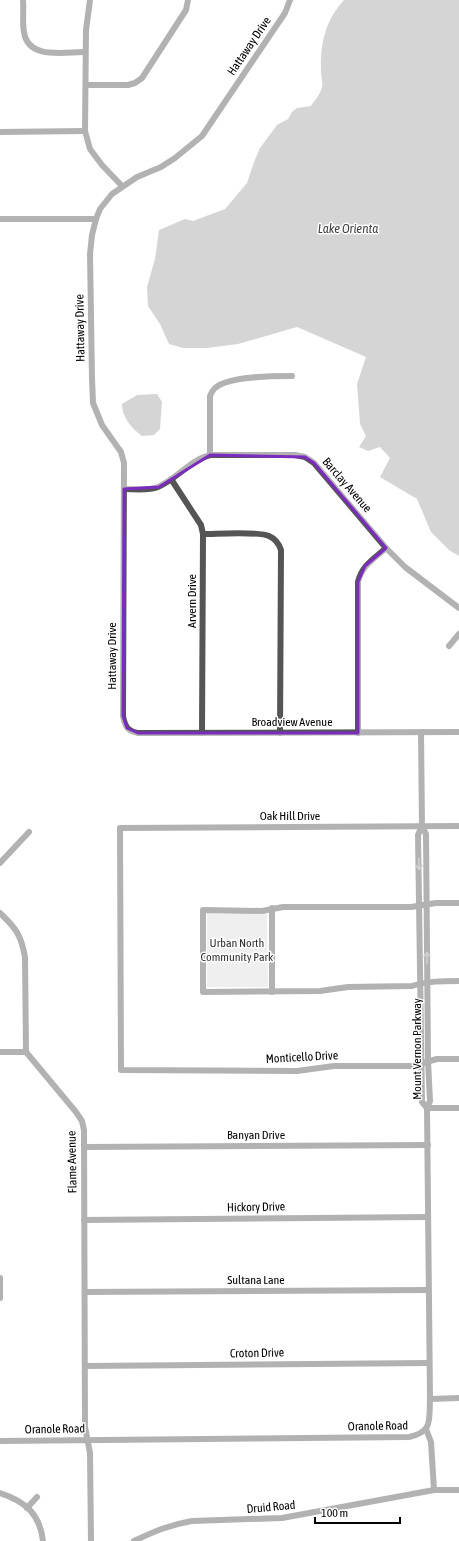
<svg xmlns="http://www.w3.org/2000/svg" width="459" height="1541" font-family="'Asap Condensed',sans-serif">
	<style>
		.green { fill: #dcdcdc }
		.water { fill: #a3a3a3 }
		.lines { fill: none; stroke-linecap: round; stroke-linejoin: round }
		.minor { stroke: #555; stroke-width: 6 }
		.oneway { stroke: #999 }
		.marked { fill: none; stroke: #7b2cbf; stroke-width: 3; stroke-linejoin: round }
		.labels { text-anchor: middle; stroke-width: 3; stroke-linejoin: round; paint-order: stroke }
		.street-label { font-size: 12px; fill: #000; stroke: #fff }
		.park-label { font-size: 12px; fill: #333; stroke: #fff }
		.water-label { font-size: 13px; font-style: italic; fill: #444; stroke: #fff }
	</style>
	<rect width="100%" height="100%" fill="#fff"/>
	<polygon class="green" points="207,913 267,913 268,987 207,987"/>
	<g class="water">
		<path d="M344,0H459V556L449,550L431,532L417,499L380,477L390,458L380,447L368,451L359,447L366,436L360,424L357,384L366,357L297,327L238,344L207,348H183L169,344L160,324L148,306L147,287L155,259L159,230L185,219L193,221L225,209L247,183L254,162L260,148L277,125L288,119L292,112L297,108L311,106C314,101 319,96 321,90C324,85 321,78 321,72C320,44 325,21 344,0Z"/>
		<path d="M157,394L162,402L160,429L154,435L142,436C131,428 122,417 122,404L137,395Z"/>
	</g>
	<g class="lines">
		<g class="minor">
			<path d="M23,0C24,10 22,22 24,32C28,60 64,52 85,52"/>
			<polyline points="90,0 86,30 85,131 90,149 102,165 122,186"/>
			<path d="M290,0L285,13L202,136L175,158L161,167L137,177L112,194L100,209L96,219L92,235L90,254L92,378L93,403L102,425L121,452L124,463L123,716C125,727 128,731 138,733L459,732"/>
			<polyline points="86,85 128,85 135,83 142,78 186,10 188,0"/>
			<polyline points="0,132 85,131"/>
			<polyline points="0,219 96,219"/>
			<path d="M210,455V396C211,393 212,391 215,388C229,376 273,376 292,376"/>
			<polyline points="171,479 201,525 203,534 202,733"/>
			<path d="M124,489C135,489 148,491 158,487C177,479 190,460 210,455H295L305,457L314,463L386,548L405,567L459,608"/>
			<path d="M203,534C217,534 259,531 269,536C276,539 279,544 281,550L280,733"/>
			<polyline points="449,646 459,634"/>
			<polyline points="421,732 422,826 418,835 422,1102 427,1108"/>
			<path d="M358,733V582C362,565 374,559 386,548"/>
			<polyline points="459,826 120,828 121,1070 297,1071 334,1066 412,1066 437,1059 459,1059"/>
			<polyline points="0,863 29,832"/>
			<path d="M459,903H436L411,907H283L262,911L203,910V992L320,991L348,987L412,986C427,981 443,981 459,981"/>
			<path d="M0,913C16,928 21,935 25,957L26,1052L76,1112L82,1121L84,1130L85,1427L90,1453L91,1541"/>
			<polyline points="272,992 272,908"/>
			<polyline points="0,1052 26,1052"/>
			<polyline points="427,1108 459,1108"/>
			<polyline points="84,1147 428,1145"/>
			<polyline points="84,1220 428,1217"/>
			<polyline points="0,1278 0,1298"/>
			<polyline points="85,1292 428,1290"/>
			<polyline points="85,1366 429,1363"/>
			<polyline points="430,1399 459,1398"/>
			<polyline points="426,1429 431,1442 434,1490"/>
			<path d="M0,1441L409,1437C433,1432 429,1420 430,1399L427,1108L430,1101L428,1061L426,834L422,826"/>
			<path d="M0,1493C25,1501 40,1514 43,1541"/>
			<polyline points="27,1508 37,1497"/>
			<path d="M134,1541C155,1531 169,1525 192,1521L282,1518L434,1490H459"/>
		</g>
	</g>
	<defs><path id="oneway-shaft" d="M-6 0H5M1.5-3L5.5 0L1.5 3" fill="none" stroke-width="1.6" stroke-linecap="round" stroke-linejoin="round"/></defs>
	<g class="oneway">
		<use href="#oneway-shaft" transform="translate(419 864) rotate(89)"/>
		<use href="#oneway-shaft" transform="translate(427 958) rotate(-90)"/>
	</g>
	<path d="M0 0H459V1541H0ZM210,455L305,457L314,463L386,548L365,566L358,582V733H138L127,728L123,716L124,489L159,487Z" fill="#fff" fill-opacity=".55" fill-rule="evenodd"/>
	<path class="marked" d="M210,455L305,457L314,463L386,548L365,566L358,582V733H138L127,728L123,716L124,489L159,487Z"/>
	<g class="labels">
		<g class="street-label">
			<text transform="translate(249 46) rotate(-56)" y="4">Hattaway Drive</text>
			<text transform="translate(80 328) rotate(-91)" y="4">Hattaway Drive</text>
			<text transform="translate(347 485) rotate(49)" y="4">Barclay Avenue</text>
			<text transform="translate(192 601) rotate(-90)" y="4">Arvern Drive</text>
			<text transform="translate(112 656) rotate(-90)" y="4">Hattaway Drive</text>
			<text x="292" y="726">Broadview Avenue</text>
			<text x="290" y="820">Oak Hill Drive</text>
			<text transform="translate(417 1049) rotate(-90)" y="4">Mount Vernon Parkway</text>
			<text transform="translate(302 1057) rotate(-3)" y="4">Monticello Drive</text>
			<text x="256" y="1139">Banyan Drive</text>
			<text transform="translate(72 1162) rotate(-91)" y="4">Flame Avenue</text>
			<text transform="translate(256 1207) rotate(-1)" y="4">Hickory Drive</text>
			<text x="256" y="1284">Sultana Lane</text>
			<text transform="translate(257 1353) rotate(-1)" y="4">Croton Drive</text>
			<text transform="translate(378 1426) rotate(-1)" y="4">Oranole Road</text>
			<text transform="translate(55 1429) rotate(-1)" y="4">Oranole Road</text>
			<text transform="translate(271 1507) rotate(-5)" y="4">Druid Road</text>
		</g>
		<g class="park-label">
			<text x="237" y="947">Urban North<tspan x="237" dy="14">Community Park</tspan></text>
		</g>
		<g class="water-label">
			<text x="348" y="233">Lake Orienta</text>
		</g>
	</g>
	<path d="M315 1517v6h85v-6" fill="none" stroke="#000000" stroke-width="2"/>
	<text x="321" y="1517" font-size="12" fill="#000000" stroke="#ffffff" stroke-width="3" paint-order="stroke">100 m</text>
</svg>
